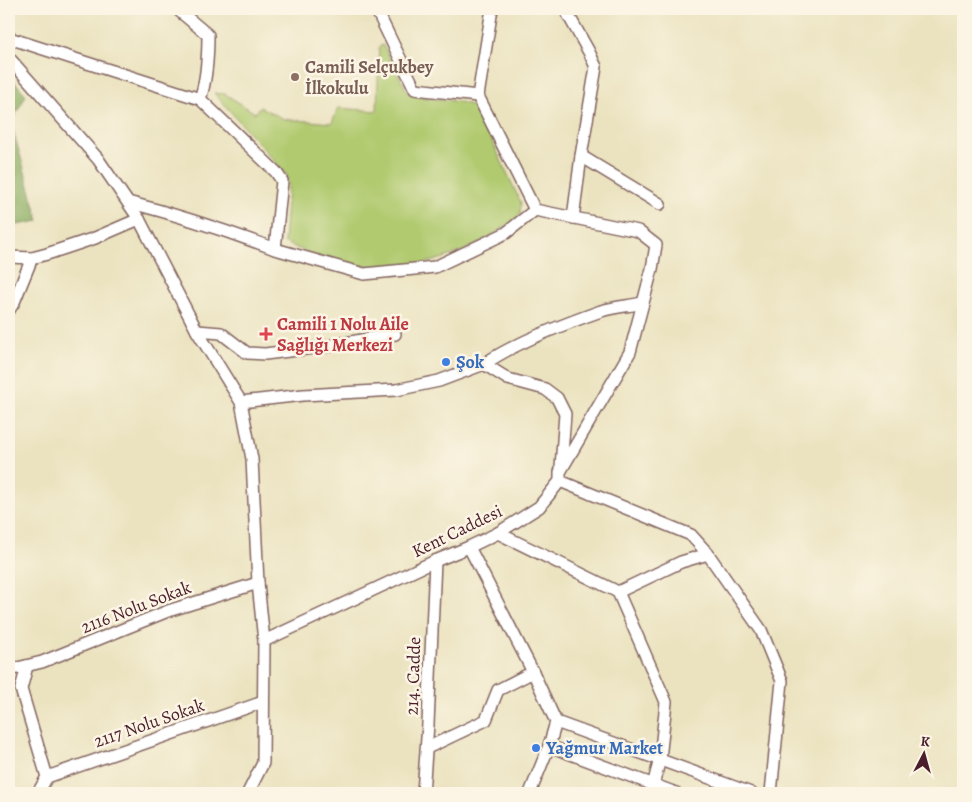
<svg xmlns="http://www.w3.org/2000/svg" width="972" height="802" font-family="Alegreya,serif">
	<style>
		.green { fill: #b1ca70; stroke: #7e744e }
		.forest { fill: #8cae62; stroke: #6b6646 }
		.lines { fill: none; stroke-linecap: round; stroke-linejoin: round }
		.minor-casing { stroke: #82645f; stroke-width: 14 }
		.minor { stroke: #fff; stroke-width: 11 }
		.education-dot { fill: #8d6e63; stroke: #fcf5e5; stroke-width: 2 }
		.health-dot { fill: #e0444e; stroke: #fcf5e5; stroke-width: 2 }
		.shop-dot { fill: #3f7fe0; stroke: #fcf5e5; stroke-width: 2 }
		.labels { text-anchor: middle; stroke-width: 5; stroke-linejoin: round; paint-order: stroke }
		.education-label { font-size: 18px; font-weight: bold; fill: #785e54; stroke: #fcf5e5; text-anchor: start }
		.health-label { font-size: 18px; font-weight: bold; fill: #be3a42; stroke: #fcf5e5; text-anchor: start }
		.shop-label { font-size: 18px; font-weight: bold; fill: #366cbe; stroke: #fcf5e5; text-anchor: start }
		.street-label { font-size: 18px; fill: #4a1f2b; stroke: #fcf5e5 }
	</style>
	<rect width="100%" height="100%" fill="#fcf5e5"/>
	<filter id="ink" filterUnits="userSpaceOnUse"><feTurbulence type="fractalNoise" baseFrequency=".02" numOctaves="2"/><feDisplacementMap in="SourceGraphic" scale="10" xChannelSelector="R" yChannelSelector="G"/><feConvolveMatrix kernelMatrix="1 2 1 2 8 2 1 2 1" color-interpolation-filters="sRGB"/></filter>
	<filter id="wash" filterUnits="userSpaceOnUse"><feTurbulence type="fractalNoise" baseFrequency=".0096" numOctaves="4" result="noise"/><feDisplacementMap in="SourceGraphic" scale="20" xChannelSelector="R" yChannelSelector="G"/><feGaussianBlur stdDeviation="1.12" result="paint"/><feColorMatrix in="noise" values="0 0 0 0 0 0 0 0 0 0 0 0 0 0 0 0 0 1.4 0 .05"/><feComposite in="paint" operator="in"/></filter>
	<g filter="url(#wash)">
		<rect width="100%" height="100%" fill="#ebe3c0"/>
		<path class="green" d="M383,45L408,93C430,101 455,98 476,107L521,203L520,215C449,274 367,283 284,242L288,187L287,175L214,93L225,94L255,113L260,107L284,119L332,123L338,108L377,111L379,47Z"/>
		<polygon class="forest" points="9,75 26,95 11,123 39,221 11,226 9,219"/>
	</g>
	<g filter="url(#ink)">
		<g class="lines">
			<g class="minor-casing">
				<g id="minor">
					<polyline points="376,9 415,89 478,96"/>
					<polyline points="565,9 589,52 596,67 581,156 573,218"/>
					<polyline points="9,38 200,99"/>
					<polyline points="9,58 98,159 139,219 197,331 241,402 252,459 258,583 264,641"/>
					<polyline points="581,156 660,204"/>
					<path d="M128,202C178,215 227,231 275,249L282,181L276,172L200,99C207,79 208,57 208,35L177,9"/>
					<polyline points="275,249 364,274 435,267 506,233 535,210"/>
					<polyline points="9,257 32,258 47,254 95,238 139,219"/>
					<polyline points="9,310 14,302 32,258"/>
					<polyline points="197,331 221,333 247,353 265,354 329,346 395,334"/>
					<polyline points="241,402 303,395 396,390 439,381 484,364"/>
					<path d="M561,467L565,414L557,398L545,389L508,379L484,364C515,343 564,324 601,311C614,307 629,306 643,303"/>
					<polyline points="560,481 691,535 708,554"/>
					<polyline points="498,533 618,592 666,702 660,759 651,793"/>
					<polyline points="469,547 533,672 556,722"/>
					<polyline points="618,592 681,562 708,554 761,630 782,681 771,793"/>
					<polyline points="27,666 21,689 47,777 38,793"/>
					<polyline points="9,670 42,662 168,611 258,583"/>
					<polyline points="549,746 676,793"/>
					<polyline points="427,748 486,720 498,690 533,672"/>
					<polyline points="47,777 263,702"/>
					<polyline points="248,793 263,763 264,641 435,561 469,547 498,533 539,507 560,481 560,472 630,352 652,269 656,245 638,231 535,210 478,96 492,9"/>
					<polyline points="423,793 428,724 435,561"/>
					<polyline points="530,793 549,746 556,722 751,793"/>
				</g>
			</g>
			<use href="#minor" class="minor"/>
		</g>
	</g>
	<circle class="education-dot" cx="295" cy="77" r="5"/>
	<path class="health-dot" d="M263.5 326.5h5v5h5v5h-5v5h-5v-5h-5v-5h5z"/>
	<g class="shop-dot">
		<circle cx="446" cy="362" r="5"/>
		<circle cx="536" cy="748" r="5"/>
	</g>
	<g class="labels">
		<g class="education-label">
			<text x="305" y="73">Camili Selçukbey<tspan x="305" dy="21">İlkokulu</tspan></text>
		</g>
		<g class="health-label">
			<text x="277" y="330">Camili 1 Nolu Aile<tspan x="277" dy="21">Sağlığı Merkezi</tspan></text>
		</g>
		<g class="shop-label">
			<text x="456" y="368">Şok</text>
			<text x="546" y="754">Yağmur Market</text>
		</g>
		<g class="street-label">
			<text transform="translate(457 531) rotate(-26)" y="6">Kent Caddesi</text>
			<text transform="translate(136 607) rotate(-21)" y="6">2116 Nolu Sokak</text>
			<text transform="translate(413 676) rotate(-88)" y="6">214. Cadde</text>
			<text transform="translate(149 723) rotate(-19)" y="6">2117 Nolu Sokak</text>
		</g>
	</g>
	<rect width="972" height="802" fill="none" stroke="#fcf5e5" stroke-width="30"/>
	<g transform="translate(924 754) rotate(6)" stroke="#fcf5e5" stroke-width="4" paint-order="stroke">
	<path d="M0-4L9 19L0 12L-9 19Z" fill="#4a1f2b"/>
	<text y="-8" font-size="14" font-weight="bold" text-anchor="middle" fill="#4a1f2b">K</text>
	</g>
</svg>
